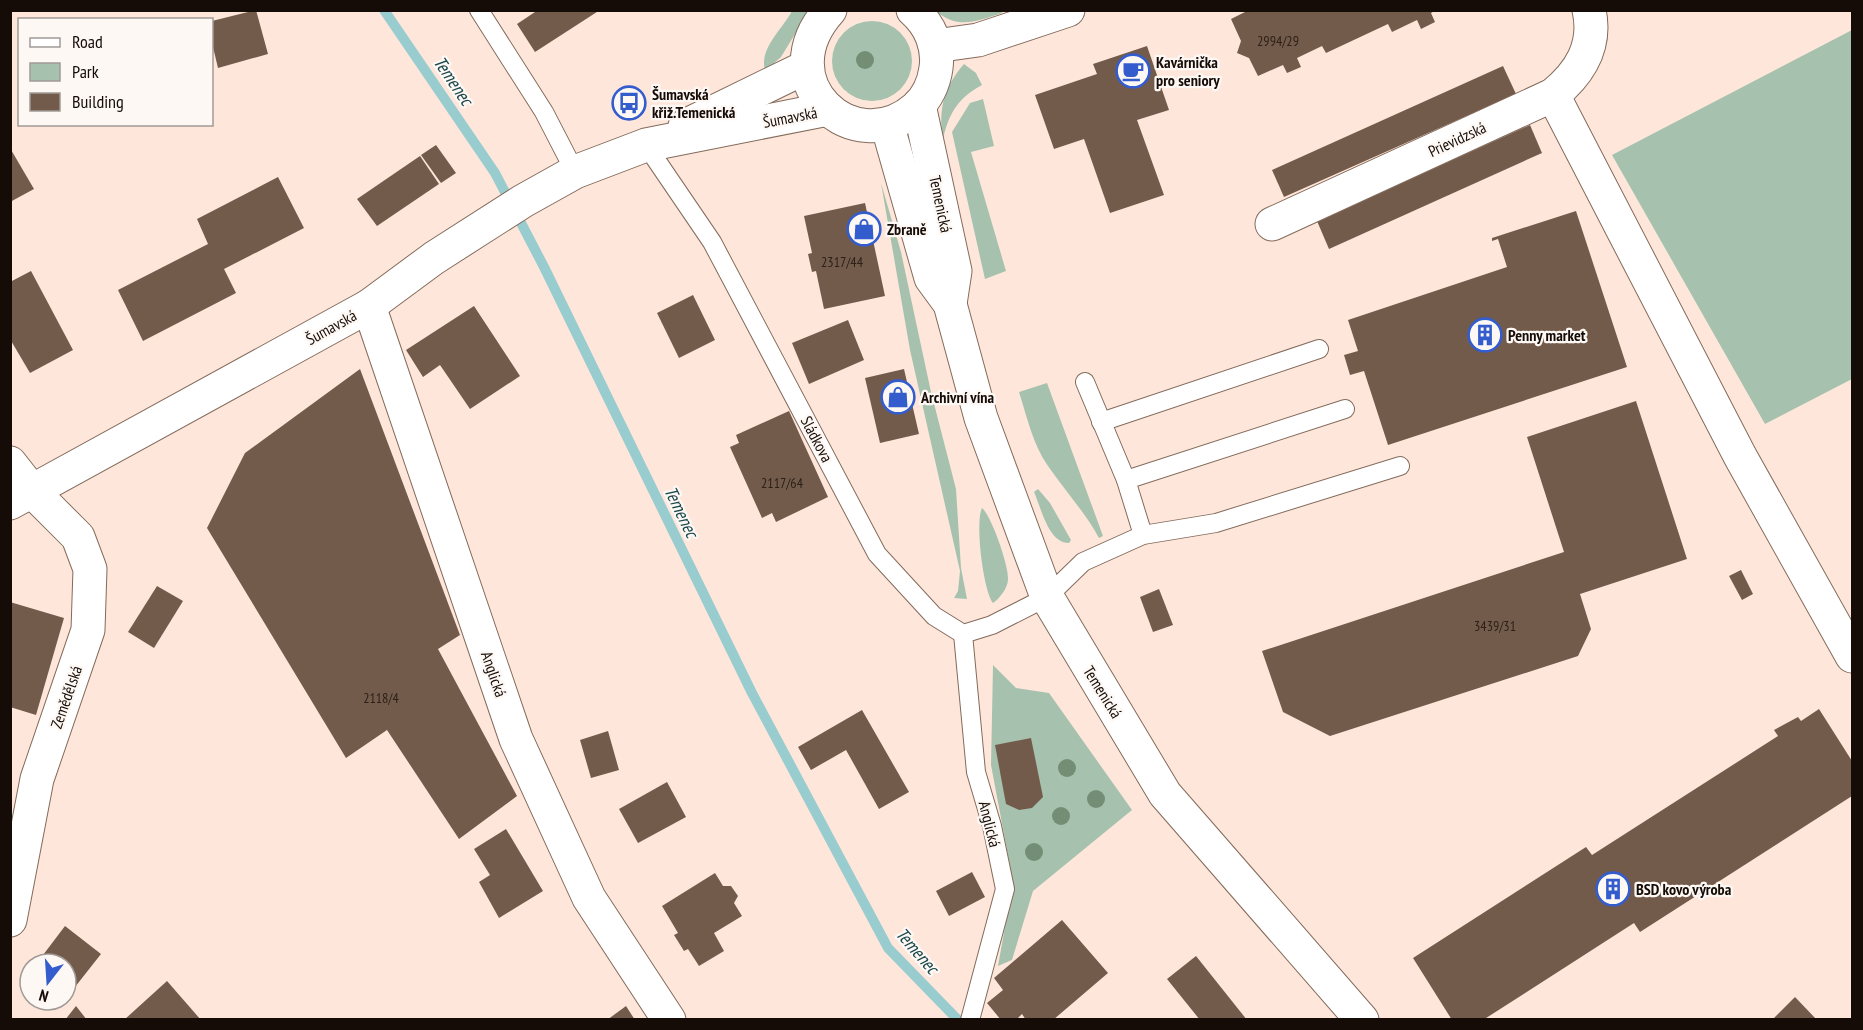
<svg xmlns="http://www.w3.org/2000/svg" width="1863" height="1030" font-family="'PT Sans Narrow',sans-serif">
	<style>
		.green { fill: #a6c2ae }
		.lines { fill: none; stroke-linecap: round; stroke-linejoin: round }
		.stream { stroke: #99cccf; stroke-width: 10 }
		.building { fill: #735b4c }
		.service-casing { stroke: #836b5c; stroke-width: 20 }
		.minor-casing { stroke: #836b5c; stroke-width: 35 }
		.tertiary-casing { stroke: #836b5c; stroke-width: 35 }
		.service { stroke: #fff; stroke-width: 18 }
		.minor { stroke: #fff; stroke-width: 33 }
		.tertiary { stroke: #fff; stroke-width: 33 }
		.tree { fill: #748e76 }
		.labels { text-anchor: middle; stroke-width: 4.5; stroke-linejoin: round; paint-order: stroke }
		.number-label { font-size: 14px; fill: #2c2018 }
		.poi-label { font-size: 16px; font-weight: bold; fill: #150c07; stroke: #fef8f5; text-anchor: start }
		.street-label { font-size: 16px; fill: #150c07; stroke: #fef8f5 }
		.water-label { font-size: 18px; font-style: italic; fill: #19474a; stroke: #fef8f5 }
	</style>
	<rect width="100%" height="100%" fill="#fee7da"/>
	<g class="green">
		<path d="M1001,10L1002,13C977,21 958,30 936,11Z"/>
		<path d="M792,11H809L781,57L765,71C759,48 782,30 792,11Z"/>
		<circle cx="872" cy="61" r="40"/>
		<polygon points="1852,30 1852,379 1765,424 1612,155"/>
		<path d="M964,64L976,73L982,85C958,98 949,113 943,139C938,109 944,87 964,64Z"/>
		<polygon points="983,99 994,146 971,152 1006,271 985,279 952,132 970,103"/>
		<polygon points="881,183 901,252 931,392 956,489 961,568 967,599 954,598 958,591 960,571 910,350"/>
		<path d="M1047,383L1103,536L1099,538C1085,512 1065,491 1048,466C1033,445 1027,417 1019,392Z"/>
		<path d="M1038,489L1050,503L1071,540L1069,543C1048,543 1041,507 1034,492Z"/>
		<path d="M982,508C991,515 1009,566 1008,579C1008,588 1000,598 993,603C983,589 975,522 982,508Z"/>
		<polygon points="993,665 1016,688 1049,693 1132,810 1033,891 1012,960 998,966 1013,882 991,765"/>
	</g>
	<g class="lines">
		<polyline class="stream" points="384,10 495,173 544,267 752,693 888,948 958,1020"/>
	</g>
	<g class="building">
		<polygon points="256,10 268,54 218,68 212,43 212,21"/>
		<polygon points="538,10 600,10 535,52 517,24"/>
		<polygon points="1249,10 1436,10 1431,13 1435,22 1421,29 1417,20 1392,32 1388,24 1326,53 1322,46 1297,58 1301,67 1287,73 1283,65 1258,76 1249,58 1237,53 1241,41 1231,19"/>
		<polygon points="1147,46 1169,110 1137,120 1164,195 1110,213 1084,139 1054,149 1035,95 1097,74 1093,64"/>
		<polygon points="1503,66 1516,94 1284,197 1272,170"/>
		<polygon points="1530,125 1542,153 1329,249 1317,221"/>
		<polygon points="436,145 456,173 441,183 421,155"/>
		<polygon points="10,148 34,189 10,202"/>
		<polygon points="420,156 439,184 377,226 357,199"/>
		<polygon points="278,177 304,228 224,269 236,293 143,341 118,290 208,244 197,219"/>
		<polygon points="865,203 885,296 824,309 816,271 812,272 808,254 812,253 804,216"/>
		<polygon points="1576,211 1627,367 1388,445 1364,371 1350,375 1344,355 1358,351 1348,320 1507,267 1498,239 1492,241 1492,238"/>
		<polygon points="31,271 73,350 30,373 10,339 10,282"/>
		<polygon points="693,295 715,340 679,358 657,313"/>
		<polygon points="474,306 520,376 470,409 440,365 423,377 406,350"/>
		<polygon points="848,320 864,360 809,384 792,343"/>
		<polygon points="360,369 460,635 438,649 517,796 459,839 387,730 346,758 207,528 245,453"/>
		<polygon points="904,369 919,434 880,443 865,378"/>
		<polygon points="1636,401 1687,559 1580,594 1591,629 1578,656 1330,736 1283,712 1262,651 1564,552 1527,437"/>
		<polygon points="789,411 828,497 776,522 772,513 762,518 730,447 739,443 736,435"/>
		<polygon points="1741,570 1753,594 1742,600 1729,576"/>
		<polygon points="157,586 183,601 154,648 128,632"/>
		<polygon points="1159,589 1173,625 1153,632 1140,597"/>
		<polygon points="10,602 64,618 36,715 10,707"/>
		<polygon points="1819,709 1852,761 1852,796 1640,932 1634,923 1483,1020 1452,1020 1413,958 1586,847 1592,855 1778,736 1774,730 1798,717 1801,721"/>
		<polygon points="862,710 909,792 879,809 846,750 811,770 798,747"/>
		<polygon points="608,731 619,770 591,778 580,740"/>
		<polygon points="1031,738 1043,797 1032,808 1019,810 1006,804 995,745"/>
		<polygon points="667,782 686,817 638,843 619,809"/>
		<polygon points="506,829 543,891 499,918 479,882 490,875 474,849"/>
		<polygon points="972,872 985,897 949,916 936,891"/>
		<polygon points="715,873 723,886 731,886 738,896 734,903 742,916 714,933 724,951 699,966 688,949 684,951 674,935 678,933 662,906"/>
		<polygon points="1062,920 1108,973 1053,1020 1026,1020 1022,1014 1016,1020 1001,1020 987,1003 1003,990 994,978"/>
		<polygon points="65,926 101,954 75,987 66,979 66,964 46,964 40,959"/>
		<polygon points="1196,956 1247,1020 1200,1020 1167,979"/>
		<polygon points="167,981 201,1020 124,1020"/>
		<polygon points="1795,997 1817,1020 1772,1020"/>
		<polygon points="76,1006 87,1020 65,1020"/>
		<polygon points="626,1006 635,1020 607,1020"/>
	</g>
	<g class="lines">
		<g class="service-casing">
			<g id="service">
				<polyline points="479,10 544,112 575,172"/>
				<polyline points="646,145 712,242 877,554 934,616 963,634 992,625 1047,597 1083,562 1143,535 1216,523 1400,466"/>
				<polyline points="1085,382 1126,480 1143,535"/>
				<polyline points="1101,422 1319,349"/>
				<polyline points="1126,480 1345,409"/>
				<polyline points="963,634 976,772 992,826 1005,889 970,1020"/>
			</g>
		</g>
		<g class="minor-casing">
			<g id="minor">
				<polyline points="935,46 978,40 1068,10"/>
				<polyline points="1553,95 1740,456 1852,656"/>
				<polyline points="685,126 806,67"/>
				<path d="M1272,224L1553,95C1580,73 1597,46 1589,10"/>
				<polyline points="369,306 516,739 589,898 669,1020"/>
				<polyline points="10,463 32,491 78,537 90,569 88,630 37,779 10,920"/>
				<polyline points="10,503 369,306 434,258 523,201 575,172 646,145 828,109"/>
			</g>
		</g>
		<g class="tertiary-casing">
			<g id="tertiary">
				<path d="M830,10C765,82 854,162 916,108C927,98 934,83 936,68C939,46 930,25 913,10"/>
				<polyline points="919,105 955,271 950,304"/>
				<polyline points="887,124 931,278 950,304 981,418 1047,597 1165,794 1362,1020"/>
			</g>
		</g>
		<use href="#service" class="service"/>
		<use href="#minor" class="minor"/>
		<use href="#tertiary" class="tertiary"/>
	</g>
	<g class="tree">
		<circle cx="865" cy="60" r="9"/>
		<circle cx="1067" cy="768" r="9"/>
		<circle cx="1096" cy="799" r="9"/>
		<circle cx="1061" cy="816" r="9"/>
		<circle cx="1034" cy="852" r="9"/>
	</g>
	<defs>
		<g id="cafe-ring" transform="scale(1.725)"><circle r="9.5" fill="#fef8f5" stroke="#335dcd" stroke-width="1.5"/><path d="M-5.5-4.5H6V0H3Q3 3.5 0 3.5H-2.5Q-5.5 3.5-5.5 0ZM3-3.2v2h1.7v-2ZM-6 4.5H4V6H-6Z" fill="#335dcd"/></g>
		<g id="bus-ring" transform="scale(1.725)"><circle r="9.5" fill="#fef8f5" stroke="#335dcd" stroke-width="1.5"/><path d="M-5-6H5V4H4V6H2V4H-2V6H-4V4H-5ZM-3.5-4V0h7V-4ZM-3.5 1.2v1.5H-2V1.2ZM2 1.2v1.5H3.5V1.2Z" fill="#335dcd"/></g>
		<g id="shop-ring" transform="scale(1.725)"><circle r="9.5" fill="#fef8f5" stroke="#335dcd" stroke-width="1.5"/><path d="M-5-2.5h2.3a2.7 3.5 0 0 1 5.4 0H5L5.5 6h-11ZM-1.5-2.5h3a1.5 2.3 0 0 0-3 0Z" fill="#335dcd"/></g>
		<g id="building-ring" transform="scale(1.725)"><circle r="9.5" fill="#fef8f5" stroke="#335dcd" stroke-width="1.5"/><path d="M-4-6H4V6H1V3H-1V6H-4ZM-2.5-4.3h1.7v1.8h-1.7ZM.8-4.3h1.7v1.8H.8ZM-2.5-1h1.7V.8h-1.7ZM.8-1h1.7V.8H.8Z" fill="#335dcd"/></g>
	</defs>
	<g fill-rule="evenodd">
		<use href="#cafe-ring" x="1133" y="71"/>
		<use href="#bus-ring" x="629" y="103"/>
		<use href="#shop-ring" x="864" y="229"/>
		<use href="#building-ring" x="1485" y="335"/>
		<use href="#shop-ring" x="898" y="397"/>
		<use href="#building-ring" x="1613" y="889"/>
	</g>
	<g class="labels">
		<g class="number-label">
			<text x="1278" y="46">2994/29</text>
			<text x="842" y="267">2317/44</text>
			<text x="782" y="488">2117/64</text>
			<text x="1495" y="631">3439/31</text>
			<text x="381" y="703">2118/4</text>
		</g>
		<g class="poi-label">
			<text x="1156" y="68">Kavárnička<tspan x="1156" dy="18">pro seniory</tspan></text>
			<text x="652" y="100">Šumavská<tspan x="652" dy="18">křiž.Temenická</tspan></text>
			<text x="887" y="235">Zbraně</text>
			<text x="1508" y="341">Penny market</text>
			<text x="921" y="403">Archivní vína</text>
			<text x="1636" y="895">BSD kovo výroba</text>
		</g>
		<g class="street-label">
			<text transform="translate(790 117) rotate(-11)" y="6">Šumavská</text>
			<text transform="translate(1457 139) rotate(-25)" y="6">Prievidzská</text>
			<text transform="translate(941 204) rotate(78)" y="6">Temenická</text>
			<text transform="translate(331 327) rotate(-29)" y="6">Šumavská</text>
			<text transform="translate(817 439) rotate(62)" y="6">Sládkova</text>
			<text transform="translate(494 674) rotate(71)" y="6">Anglická</text>
			<text transform="translate(1103 692) rotate(58)" y="6">Temenická</text>
			<text transform="translate(66 697) rotate(-71)" y="6">Zemědělská</text>
			<text transform="translate(990 824) rotate(76)" y="6">Anglická</text>
		</g>
		<g class="water-label">
			<text transform="translate(453 81) rotate(56)" y="6">Temenec</text>
			<text transform="translate(681 512) rotate(64)" y="6">Temenec</text>
			<text transform="translate(917 951) rotate(49)" y="6">Temenec</text>
		</g>
	</g>
	<rect width="1863" height="1030" fill="none" stroke="#150c07" stroke-width="24"/>
	<rect x="18" y="18" width="195" height="108" fill="#fef8f5" stroke="#a19a96" stroke-width="1.5"/>
	<rect x="30" y="38" width="30" height="9" fill="#ffffff" stroke="#a19a96" stroke-width="1.5"/>
	<text x="72" y="48" font-size="18" fill="#150c07">Road</text>
	<rect x="30" y="63" width="30" height="18" fill="#a6c2ae" stroke="#a19a96" stroke-width="1.5"/>
	<text x="72" y="78" font-size="18" fill="#150c07">Park</text>
	<rect x="30" y="93" width="30" height="18" fill="#735b4c" stroke="#a19a96" stroke-width="1.5"/>
	<text x="72" y="108" font-size="18" fill="#150c07">Building</text>
	<g transform="translate(48 982) rotate(197)"><circle r="28" fill="#fef8f5" stroke="#a19a96" stroke-width="1.5"/>
	<path d="M0-4.5L10 22L0 15L-10 22Z" fill="#335dcd"/>
	<text y="-9" font-size="16" font-weight="bold" text-anchor="middle" fill="#150c07">N</text>
	</g>
</svg>
